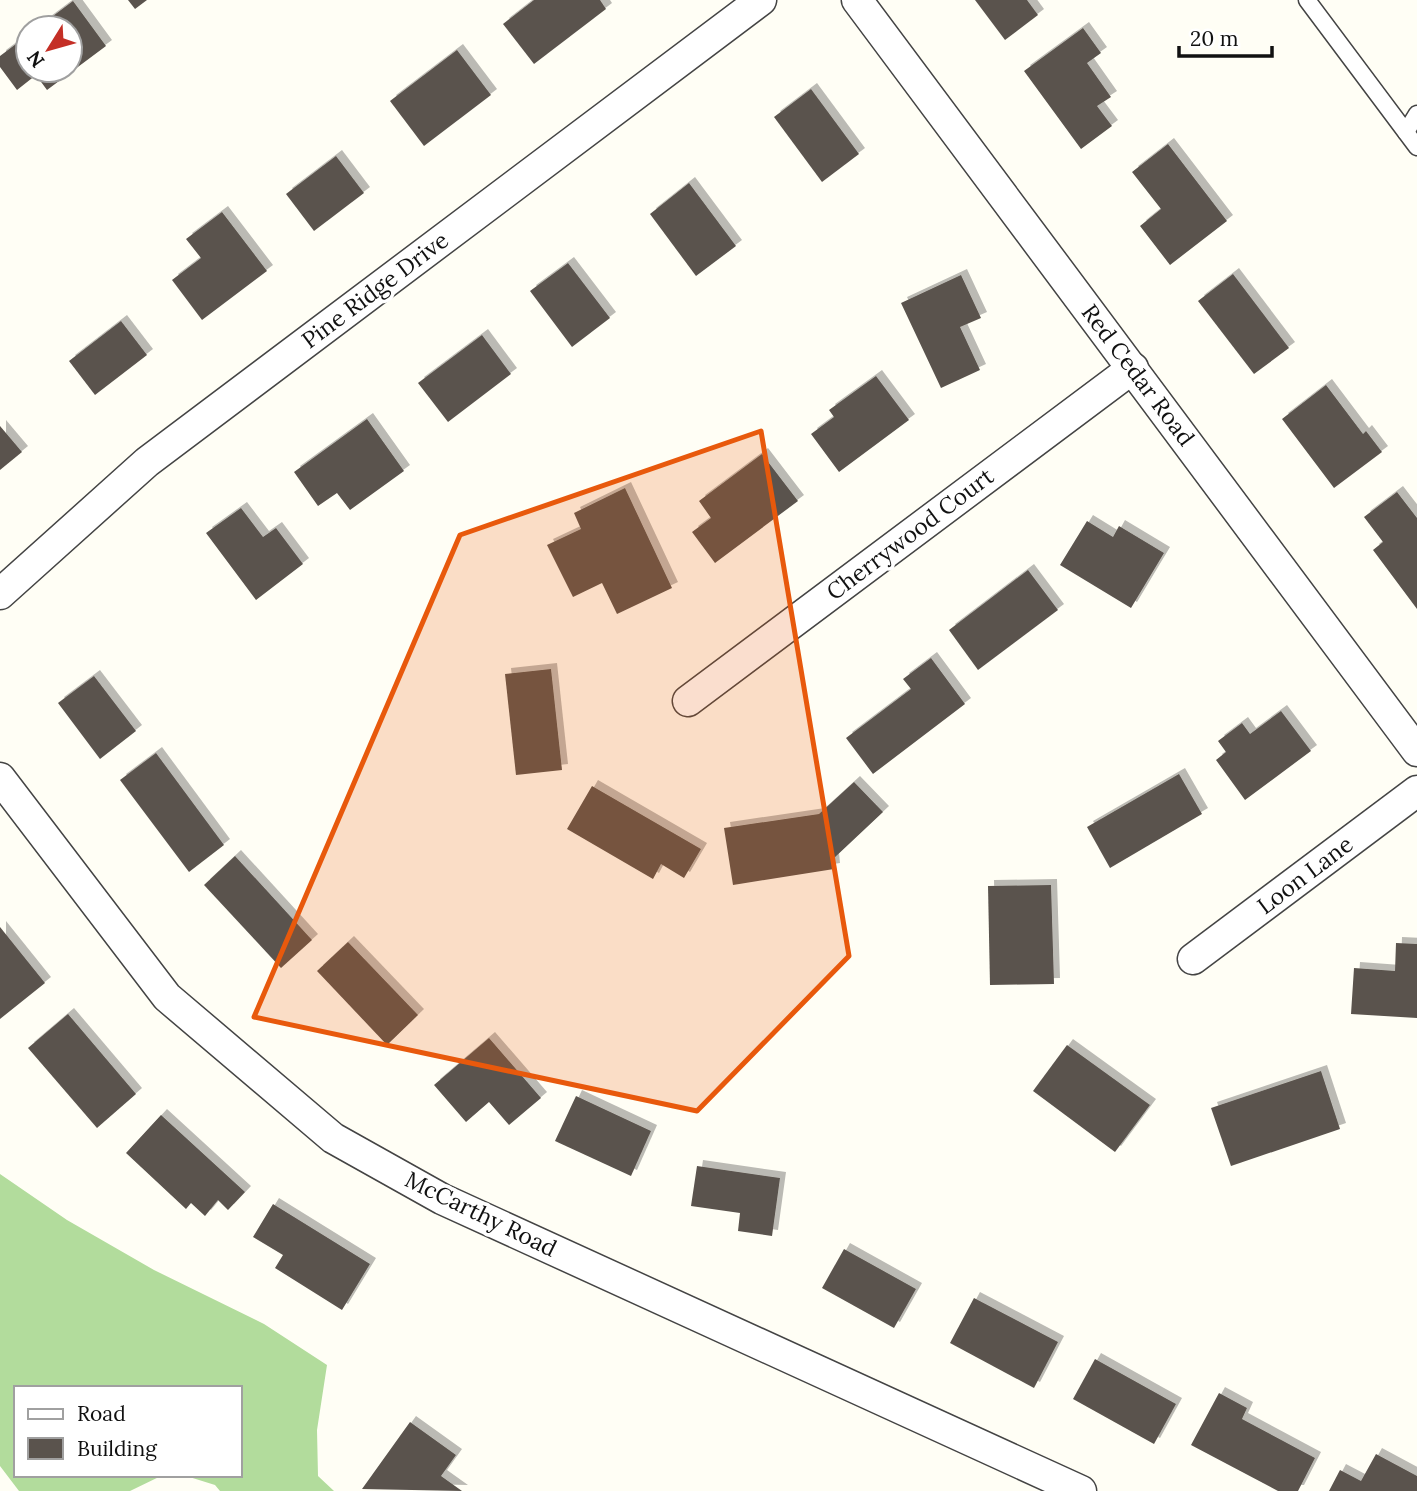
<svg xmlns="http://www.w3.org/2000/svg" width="1417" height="1491" font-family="Lora,serif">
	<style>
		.forest { fill: #b2dc9c }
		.building { fill: #5a534d; filter: url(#shadow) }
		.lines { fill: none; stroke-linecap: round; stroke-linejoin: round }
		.service-casing { stroke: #444; stroke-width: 19 }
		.minor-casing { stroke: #444; stroke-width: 33 }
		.service { stroke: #fff; stroke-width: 16 }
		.minor { stroke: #fff; stroke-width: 30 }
		.marked { fill: #e8590c; fill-opacity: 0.2; stroke: #e8590c; stroke-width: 5; stroke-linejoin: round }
		.labels { text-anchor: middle; stroke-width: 7; stroke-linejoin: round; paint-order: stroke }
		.street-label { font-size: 23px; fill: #111; stroke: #fff }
	</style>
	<defs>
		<filter id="shadow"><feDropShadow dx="6" dy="-6" stdDeviation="0" flood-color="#0004"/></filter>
	</defs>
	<rect width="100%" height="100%" fill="#fffef5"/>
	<polygon class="forest" points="0,1174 67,1220 154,1270 264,1324 327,1365 317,1430 318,1476 334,1491 220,1491 215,1485 183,1475 240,1475 240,1388 16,1388 16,1475 163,1475 130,1491 19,1491 0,1466"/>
	<g class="building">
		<polygon points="128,0 147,0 135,9"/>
		<polygon points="534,0 600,0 606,9 534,64 503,24"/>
		<polygon points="975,0 1027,0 1038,15 1005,40"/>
		<polygon points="73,1 106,46 47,90 36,75 17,90 0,67 0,56 28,35 28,70 70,70 70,28 37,28"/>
		<polygon points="1083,28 1101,53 1087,63 1111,97 1097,106 1112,126 1081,149 1024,71"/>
		<polygon points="457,50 491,95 424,146 390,101"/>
		<polygon points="811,89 859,154 822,182 774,117"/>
		<polygon points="1168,144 1227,221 1170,265 1140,226 1161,209 1132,172"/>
		<polygon points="336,156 364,193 314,231 286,194"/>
		<polygon points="689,183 736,246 696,276 650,214"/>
		<polygon points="222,212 267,271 202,320 172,280 201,258 186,239"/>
		<polygon points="568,263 610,318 572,347 530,291"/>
		<polygon points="1233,274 1289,348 1254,374 1198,301"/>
		<polygon points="961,275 981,318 960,327 980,370 941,388 901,303"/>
		<polygon points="121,321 147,355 95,395 69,361"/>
		<polygon points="482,335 511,374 448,422 418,383"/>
		<polygon points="876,376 909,420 839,472 811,434 834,417 829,410"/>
		<polygon points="1326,385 1363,434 1366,431 1382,452 1334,488 1282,419"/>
		<polygon points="367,419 404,471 350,510 337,493 318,506 294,472"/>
		<polygon points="0,426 22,452 0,470"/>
		<polygon points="762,454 798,501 715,563 692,532 711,518 699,501"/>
		<polygon points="625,488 672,588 617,614 602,583 573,597 547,545 581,529 574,513"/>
		<polygon points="1397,492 1417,518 1417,609 1373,550 1383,542 1364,517"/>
		<polygon points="241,508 263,537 276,528 303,564 256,600 206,533"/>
		<polygon points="1087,521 1113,537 1119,526 1164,553 1131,608 1060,565"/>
		<polygon points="1028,570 1058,610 978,670 949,630"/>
		<polygon points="931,658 965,704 873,774 846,738 911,689 903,679"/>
		<polygon points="551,669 562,770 516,775 505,674"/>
		<polygon points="94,676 136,731 100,759 58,703"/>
		<polygon points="1281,711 1311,751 1245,800 1216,760 1226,752 1218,741 1242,723 1250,734"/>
		<polygon points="156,753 224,845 189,872 120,780"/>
		<polygon points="1179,774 1202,814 1110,868 1087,827"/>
		<polygon points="854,782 883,812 833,859 834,869 733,885 724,828 819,814"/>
		<polygon points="592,786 701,849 684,878 661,864 653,879 567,829"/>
		<polygon points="235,856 312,940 281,968 204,885"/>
		<polygon points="1051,885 1054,984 990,985 988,886"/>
		<polygon points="0,927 45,983 0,1019"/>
		<polygon points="348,942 418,1015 387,1045 317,971"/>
		<polygon points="1396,943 1417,944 1417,1018 1351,1014 1354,968 1395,971"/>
		<polygon points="68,1014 136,1094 97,1128 28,1048"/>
		<polygon points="489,1038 541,1098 509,1125 489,1102 466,1122 434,1085"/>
		<polygon points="1067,1045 1150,1105 1115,1152 1033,1091"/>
		<polygon points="1321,1071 1340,1129 1231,1166 1211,1108"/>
		<polygon points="576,1096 651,1131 631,1176 555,1141"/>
		<polygon points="161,1115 245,1192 228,1210 218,1200 205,1216 191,1203 186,1209 126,1153"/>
		<polygon points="697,1166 780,1178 772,1236 738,1231 740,1213 691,1206"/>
		<polygon points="273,1204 370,1264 342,1310 275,1268 283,1255 253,1237"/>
		<polygon points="844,1249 916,1289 894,1328 822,1288"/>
		<polygon points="974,1298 1058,1342 1034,1388 950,1343"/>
		<polygon points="1095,1359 1176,1404 1154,1444 1073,1399"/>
		<polygon points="1219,1393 1247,1408 1242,1419 1315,1458 1298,1491 1278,1491 1191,1445"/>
		<polygon points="410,1422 456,1455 441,1476 462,1491 362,1489"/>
		<polygon points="1376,1454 1417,1476 1417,1491 1329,1491 1340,1470 1361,1481"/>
	</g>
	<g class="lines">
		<g class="service-casing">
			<g id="service">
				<polyline points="1307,0 1417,147"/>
				<polyline points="1406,132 1417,114"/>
			</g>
		</g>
		<g class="minor-casing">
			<g id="minor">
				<polyline points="857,0 1417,751"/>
				<polyline points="0,594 147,462 761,0"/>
				<polyline points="688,701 1133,368"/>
				<polyline points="0,778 167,997 333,1138 442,1199 1081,1491"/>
				<polyline points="1193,959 1417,791"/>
			</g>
		</g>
		<use href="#service" class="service"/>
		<use href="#minor" class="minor"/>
	</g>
	<path class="marked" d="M761,431L849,956L697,1111L254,1017L460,535Z"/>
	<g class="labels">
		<g class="street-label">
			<text transform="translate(375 290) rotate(-37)" y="8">Pine Ridge Drive</text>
			<text transform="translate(1138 375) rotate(53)" y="8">Red Cedar Road</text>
			<text transform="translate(910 534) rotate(-37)" y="8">Cherrywood Court</text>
			<text transform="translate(1305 875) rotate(-37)" y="8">Loon Lane</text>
			<text transform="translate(481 1214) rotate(26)" y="8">McCarthy Road</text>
		</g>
	</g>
	<rect x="14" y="1386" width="228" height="91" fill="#ffffff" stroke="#a0a0a0" stroke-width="2"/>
	<rect x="28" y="1409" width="35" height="10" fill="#ffffff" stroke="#a0a0a0" stroke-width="2"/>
	<text x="77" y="1421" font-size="21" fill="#111111">Road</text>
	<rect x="28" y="1438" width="35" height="21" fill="#5a534d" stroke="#a0a0a0" stroke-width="2"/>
	<text x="77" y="1456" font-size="21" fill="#111111">Building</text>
	<g transform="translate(49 49) rotate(233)"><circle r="33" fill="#ffffff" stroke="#a0a0a0" stroke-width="2"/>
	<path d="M0-5L12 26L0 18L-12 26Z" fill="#c42f26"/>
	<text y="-10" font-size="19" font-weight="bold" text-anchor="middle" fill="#111111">N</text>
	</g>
	<path d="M1179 46v10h93v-10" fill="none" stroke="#111111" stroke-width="3.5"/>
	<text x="1190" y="46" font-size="21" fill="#111111" stroke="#ffffff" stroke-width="5" paint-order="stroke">20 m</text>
</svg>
